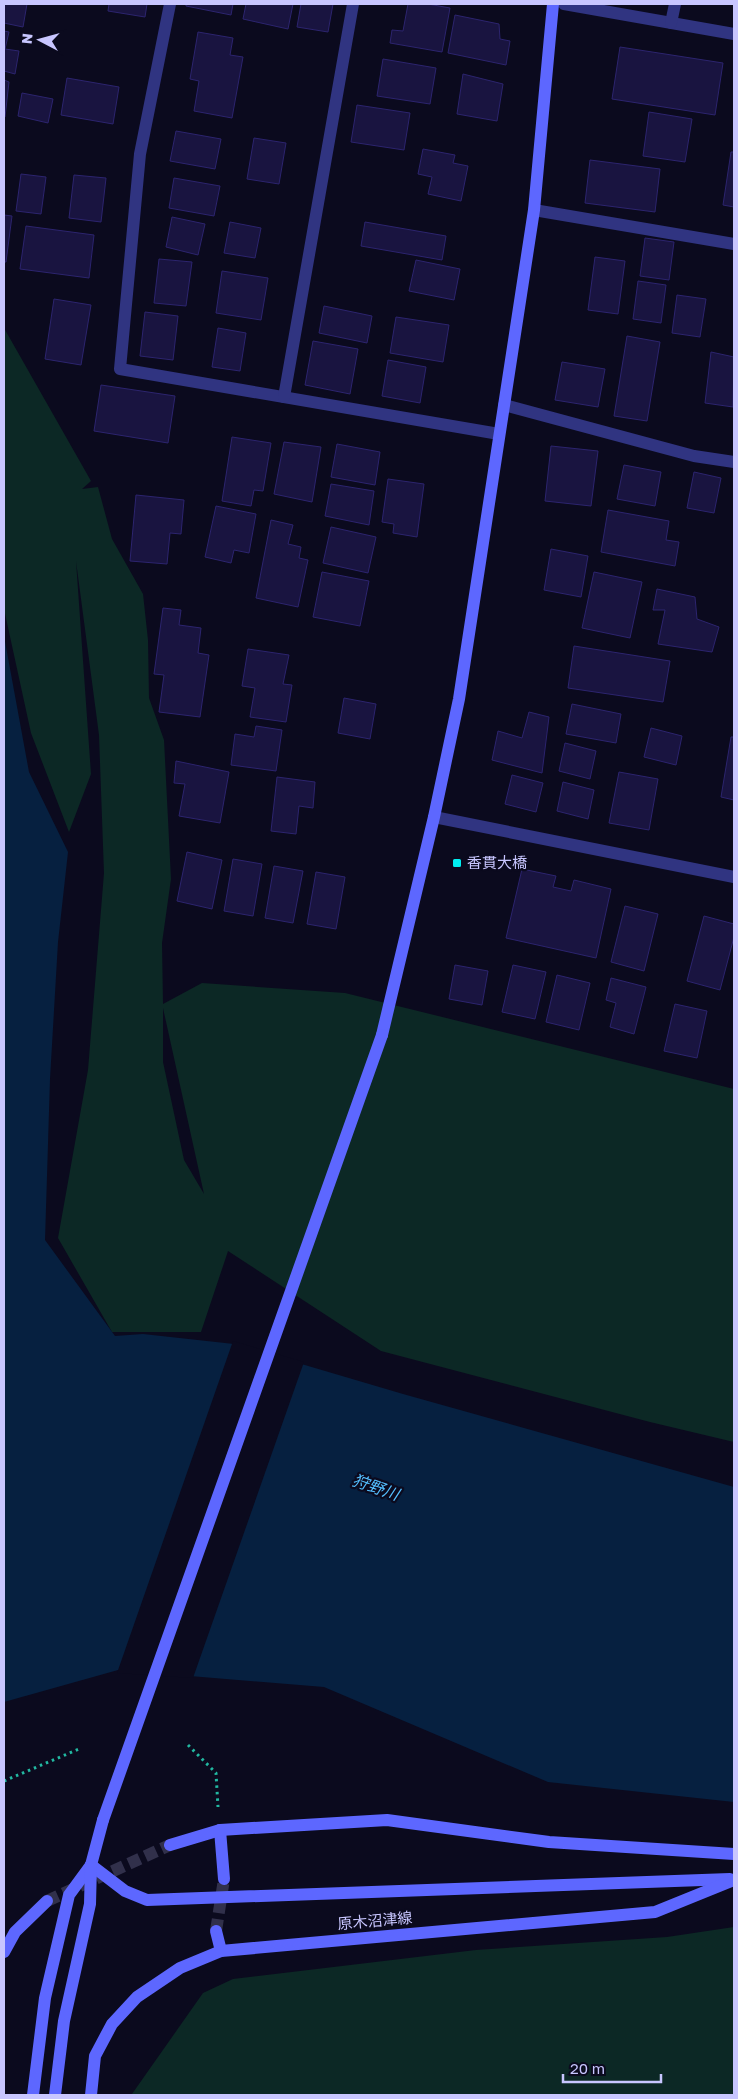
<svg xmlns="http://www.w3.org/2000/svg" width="738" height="2099" font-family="'Golos Text','Noto Sans JP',sans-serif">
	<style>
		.green { fill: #0c2825; fill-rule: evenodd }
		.water { fill: #062040 }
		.pier { fill: #0b0a1e }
		.building { fill: #191440; stroke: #2c246e }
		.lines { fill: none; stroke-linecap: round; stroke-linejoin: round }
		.secondary-tunnel { stroke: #31304b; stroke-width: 12; stroke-dasharray: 12 6; stroke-linecap: butt }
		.path { stroke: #22b8a1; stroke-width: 3; stroke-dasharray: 2.5 4; stroke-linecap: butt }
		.street { stroke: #303481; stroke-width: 12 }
		.secondary { stroke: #5d67ff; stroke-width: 12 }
		.secondary-bridge { stroke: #5d67ff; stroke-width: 12 }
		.poi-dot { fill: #00eef1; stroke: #0b0a1e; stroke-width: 2 }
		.labels { text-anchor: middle; stroke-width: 4.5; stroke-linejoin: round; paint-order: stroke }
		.poi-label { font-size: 15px; fill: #c8c6ff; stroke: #0b0a1e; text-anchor: start }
		.street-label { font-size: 15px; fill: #c8c6ff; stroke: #0b0a1e }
		.water-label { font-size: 16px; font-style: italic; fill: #54bfff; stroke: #0b0a1e }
	</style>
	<rect width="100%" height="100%" fill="#0b0a1e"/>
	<g class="green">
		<path d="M4,328L91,481L82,489L98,487L112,539L143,594L148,640L149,698L164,740L171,879L162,943L163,1004L202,983L345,993L734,1089V1442L650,1422L381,1351L228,1251L201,1332H112L58,1238L88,1070L104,873L99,735L76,561L91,774L69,832L31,733L4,609ZM163,1008L204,1194L184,1160L163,1062Z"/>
		<polygon points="734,1927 734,2095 125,2095 132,2094 203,1993 233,1979 476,1950 667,1937"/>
	</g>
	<polygon class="water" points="4,636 29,772 68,852 58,942 50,1079 45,1240 115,1336 143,1334 234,1344 403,1394 734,1487 734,1802 548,1782 324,1687 118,1670 4,1702"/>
	<polygon class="pier" points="233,1341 304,1362 193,1678 117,1673"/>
	<g class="building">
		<polygon points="4,4 27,4 23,27 4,23"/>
		<polygon points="109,4 147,4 145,17 108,11"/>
		<polygon points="186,4 233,4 231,15 186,6"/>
		<polygon points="246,4 293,4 288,29 243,19"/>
		<polygon points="301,4 333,4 328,32 297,27"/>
		<polygon points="408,4 428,4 450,8 442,52 390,43 392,30 403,31"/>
		<polygon points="455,15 499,24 500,39 510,41 506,65 448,53"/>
		<polygon points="4,31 9,32 5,49 19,51 15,74 4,71"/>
		<polygon points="198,32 233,38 230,55 243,57 232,118 194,111 199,81 190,79"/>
		<polygon points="620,47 723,63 715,115 612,99"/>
		<polygon points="383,59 436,68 430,104 377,96"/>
		<polygon points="463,74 503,84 497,121 457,114"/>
		<polygon points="67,78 119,87 113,124 61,115"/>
		<polygon points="4,80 9,82 5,117 4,117"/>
		<polygon points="22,93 53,99 48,123 18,116"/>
		<polygon points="357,105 410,113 404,150 351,142"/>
		<polygon points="649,112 692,119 685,162 643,156"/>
		<polygon points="176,131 221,139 215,169 170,161"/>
		<polygon points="254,138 286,143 279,184 247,179"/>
		<polygon points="423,149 455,155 453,163 468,166 461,201 428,194 432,177 418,174"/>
		<polygon points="731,152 734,152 734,207 723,205"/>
		<polygon points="590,160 660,169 655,212 585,203"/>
		<polygon points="21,174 46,177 41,214 16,211"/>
		<polygon points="74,175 106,178 101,222 69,218"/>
		<polygon points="174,178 220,186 214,216 169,208"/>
		<polygon points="4,215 12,216 6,262 4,262"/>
		<polygon points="172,217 205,224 198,255 166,247"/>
		<polygon points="230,222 261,228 255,258 224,253"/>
		<polygon points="365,222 446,236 442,260 361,246"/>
		<polygon points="26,226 94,235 89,278 20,269"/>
		<polygon points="645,238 674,242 669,280 640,276"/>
		<polygon points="595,257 625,261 618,314 588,310"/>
		<polygon points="159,259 192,262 186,306 154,303"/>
		<polygon points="416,260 460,269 454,300 409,291"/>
		<polygon points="222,271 268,278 261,320 216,313"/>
		<polygon points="638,281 666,285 661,323 633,319"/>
		<polygon points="677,295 706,299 700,337 672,333"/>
		<polygon points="54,299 91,305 81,365 45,359"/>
		<polygon points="324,306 372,316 367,343 319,333"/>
		<polygon points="145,312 178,316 173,360 140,356"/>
		<polygon points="396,317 449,325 443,362 390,353"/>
		<polygon points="218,328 246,333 240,371 212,367"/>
		<polygon points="627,336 660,342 647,421 614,416"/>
		<polygon points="313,341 358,349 350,394 305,385"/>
		<polygon points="711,352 734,357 733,407 705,403"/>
		<polygon points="388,360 426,367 420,403 382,396"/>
		<polygon points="562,362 605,369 598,407 555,400"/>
		<polygon points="101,385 175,396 168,443 94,431"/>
		<polygon points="232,437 271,443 263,491 254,490 251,506 222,501"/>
		<polygon points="284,442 321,447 312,502 274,494"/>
		<polygon points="337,444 380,452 375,485 331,477"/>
		<polygon points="551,446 598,451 591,506 545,501"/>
		<polygon points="624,465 661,472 655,506 617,499"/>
		<polygon points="694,472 721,478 714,513 687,508"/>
		<polygon points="388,479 424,484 417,537 393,533 394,524 382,522"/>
		<polygon points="331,484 374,491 369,525 325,516"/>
		<polygon points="136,495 184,500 181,534 170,533 167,564 130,561"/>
		<polygon points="216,506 256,514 249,553 234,550 231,563 205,557"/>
		<polygon points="608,510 669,521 666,540 679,542 675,566 601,552"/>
		<polygon points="271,520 293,525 288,544 301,547 299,558 308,560 298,607 256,598"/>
		<polygon points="331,527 376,537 368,573 323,563"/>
		<polygon points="551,549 588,556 581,597 544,590"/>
		<polygon points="322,572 369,581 360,626 313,617"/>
		<polygon points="594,572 642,582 630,638 582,628"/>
		<polygon points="657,589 695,597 697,619 719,627 712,652 658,644 665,610 653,610"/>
		<polygon points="163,608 181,610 179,625 201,628 198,653 209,655 200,717 159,712 164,675 154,674"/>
		<polygon points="574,646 670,661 663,702 568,688"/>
		<polygon points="248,649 289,655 283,684 292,685 286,722 250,717 255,688 242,686"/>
		<polygon points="344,698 376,704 370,739 338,733"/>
		<polygon points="572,704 621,714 616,743 566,734"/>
		<polygon points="529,712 549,717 542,773 492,760 498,731 522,738"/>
		<polygon points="256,726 282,730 276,771 231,765 235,734 254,737"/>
		<polygon points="651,728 682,736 676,765 644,757"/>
		<polygon points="731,737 734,737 734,800 721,797"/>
		<polygon points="565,743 596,751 590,779 559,771"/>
		<polygon points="176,761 229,772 220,823 179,816 185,784 174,783"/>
		<polygon points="619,772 658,779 649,830 609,823"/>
		<polygon points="512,775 543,783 536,812 505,804"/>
		<polygon points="277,777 315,782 313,808 299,806 296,834 271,831"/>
		<polygon points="563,782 594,790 588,819 557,811"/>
		<polygon points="187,852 222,860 212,909 177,901"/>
		<polygon points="233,859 262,864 253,916 224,911"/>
		<polygon points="274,866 303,871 293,923 265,918"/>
		<polygon points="522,869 556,876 553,887 571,891 574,880 611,889 596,958 506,938"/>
		<polygon points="316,872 345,877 336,929 307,924"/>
		<polygon points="625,906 658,914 644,971 611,962"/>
		<polygon points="704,916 734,924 734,937 720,990 687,981"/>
		<polygon points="455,965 488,971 482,1005 449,999"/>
		<polygon points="513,965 546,972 535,1019 502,1012"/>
		<polygon points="557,975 590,983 579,1030 546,1022"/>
		<polygon points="611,978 646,987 634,1034 610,1027 616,1003 606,1000"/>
		<polygon points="675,1004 707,1011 697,1058 664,1051"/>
	</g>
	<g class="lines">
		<g class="secondary-tunnel">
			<polyline points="47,1901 170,1845"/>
			<polyline points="216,1931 224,1879"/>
		</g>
		<g class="path">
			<polyline points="188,1745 216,1773 218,1807"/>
			<polyline points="4,1781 79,1749"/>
		</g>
		<g class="street">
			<polyline points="170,4 140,154 120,369 499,434"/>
			<polyline points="564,4 734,34"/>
			<polyline points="671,23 675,4"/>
			<polyline points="534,210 734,244"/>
			<polyline points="284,397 353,4"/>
			<polyline points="504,405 694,456 734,462"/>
			<polyline points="434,817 734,877"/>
		</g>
		<g class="secondary">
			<polyline points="382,1035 434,817 459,699 534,210 553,4"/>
			<polyline points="220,1830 224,1879"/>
			<polyline points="170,1845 220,1830 387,1820 549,1842 734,1854"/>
			<polyline points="91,1865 125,1891 147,1900 730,1879"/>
			<polyline points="216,1931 221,1951"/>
			<polyline points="4,1952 15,1932 47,1901"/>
			<polyline points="33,2095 45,1998 69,1895 91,1865"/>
			<polyline points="55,2095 64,2021 90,1904 91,1865 103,1820"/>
			<polyline points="91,2095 95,2056 112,2024 137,1997 180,1968 221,1951 655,1912 734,1880"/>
		</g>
		<polyline class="secondary-bridge" points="103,1820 382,1035"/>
	</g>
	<rect class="poi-dot" x="452" y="858" width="10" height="10" rx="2.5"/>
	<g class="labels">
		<g class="poi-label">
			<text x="467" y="868">香貫大橋</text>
		</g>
		<g class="street-label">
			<text transform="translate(375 1921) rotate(-5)" y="5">原木沼津線</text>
		</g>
		<g class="water-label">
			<text transform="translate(376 1487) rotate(19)" y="6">狩野川</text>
		</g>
	</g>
	<rect width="738" height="2099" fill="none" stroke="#c8c6ff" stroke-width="10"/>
	<g transform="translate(40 40) rotate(276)" stroke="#0b0a1e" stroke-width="4" paint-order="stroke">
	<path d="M0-4L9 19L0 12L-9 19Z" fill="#c8c6ff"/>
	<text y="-8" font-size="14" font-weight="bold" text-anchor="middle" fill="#c8c6ff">N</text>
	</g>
	<path d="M563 2074v8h98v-8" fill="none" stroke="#c8c6ff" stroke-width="2.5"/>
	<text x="570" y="2074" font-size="15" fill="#c8c6ff" stroke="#0b0a1e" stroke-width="4" paint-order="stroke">20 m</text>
</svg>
